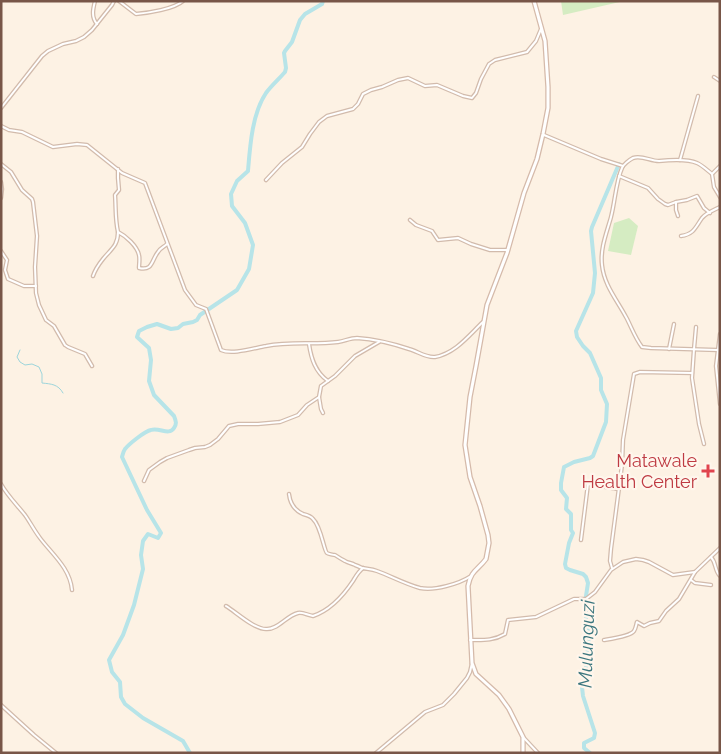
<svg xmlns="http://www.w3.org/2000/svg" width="721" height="754" font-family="Raleway,sans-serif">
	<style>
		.pitch { fill: #d5ecc2 }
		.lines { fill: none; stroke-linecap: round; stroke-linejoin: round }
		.stream { stroke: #9dd5db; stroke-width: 1 }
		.river { stroke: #b7e4e8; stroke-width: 4 }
		.street-casing { stroke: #d2bbac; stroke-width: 4.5 }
		.secondary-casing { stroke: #d5baaa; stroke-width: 5.5 }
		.street { stroke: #fff; stroke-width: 2 }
		.secondary { stroke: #fff; stroke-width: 3 }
		.health-dot { fill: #e0444e; stroke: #fff6ec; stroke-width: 2 }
		.labels { text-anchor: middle; stroke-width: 4.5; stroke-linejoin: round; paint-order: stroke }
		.health-label { font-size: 18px; fill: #be3a42; stroke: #fff6ec; text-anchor: end }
		.water-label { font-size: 19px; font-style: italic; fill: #3b767e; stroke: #fff6ec }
	</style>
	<rect width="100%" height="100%" fill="#fdf2e4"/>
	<g class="pitch">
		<polygon points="561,1 624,1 563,15"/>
		<polygon points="629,218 638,226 631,255 608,251 614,223"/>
	</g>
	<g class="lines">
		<path class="stream" d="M20,350L17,357L20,362L25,365L32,364L39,367L42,374V383C51,384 58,384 63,393"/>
		<g class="river">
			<path d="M190,753L183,741L143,718L125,704L121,697L120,682L112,672L109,660L123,635L134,605L143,569L141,555L143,541L148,534L158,538L161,533L147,510L122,457C123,454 123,452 125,449C129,444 145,431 151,430C159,427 169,436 174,428C177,424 176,421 174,416L154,395L149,381L151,360L149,348L137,337L139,331L147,327L157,324L171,329L178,328L183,324L193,322L197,320L200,315L237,290L249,269L253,245L245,223L232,206L231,194L237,181L248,171C250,146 252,114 266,93C271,86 279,79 285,72L286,68L284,53L285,51L292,42L300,20L305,14L322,4L323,1"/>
			<polyline points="590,753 584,748 584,743 594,738 595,733 583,696 582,687 585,676 589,638 586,619 586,596 588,583 586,577 583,574 570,570 566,568 565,564 569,543 573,533 571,530 571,514 566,509 567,498 561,490 561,483 564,467 574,462 590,458 593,456 606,422 607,404 601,390 601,378 590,353 583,346 577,337 576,331 593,293 595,273 591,231 592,227 619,164"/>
		</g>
		<g class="street-casing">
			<g id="street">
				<path d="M95,1C93,9 91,17 97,24"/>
				<path d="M119,1L132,11L136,14C148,13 174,9 183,1"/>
				<polyline points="714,77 720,81"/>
				<polyline points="1,108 42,56 48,51 63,44 76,41 84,37 92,30 112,5 114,1"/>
				<path d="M1,126L9,130L22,132L53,147L77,144L87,145L122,173L145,183L185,290L196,305L206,309L221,350C232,355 254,348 266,346C290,341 314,345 338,342C345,341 350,338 357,338C372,339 394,344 409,349C417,351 426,358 435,357C456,353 469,335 483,322"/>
				<polyline points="544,135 601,159 623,166"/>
				<polyline points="680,160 698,96"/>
				<polyline points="1,164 11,172 22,190 32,199 33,202 37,236 35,267 36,293 39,305 46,320 54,326 65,345 68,347 85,354 92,366"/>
				<polyline points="720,166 712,174 714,187 720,197"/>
				<path d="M118,169V178L119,190L115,195C116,207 115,219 118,232C126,236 137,246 139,255C140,259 139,264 139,268C153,271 151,261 158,252C160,248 164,247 167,244"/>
				<path d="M712,174C707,170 702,165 697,163C688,159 669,160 659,161C650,161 642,155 633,158C629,160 623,165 622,168C616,181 615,202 611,217C607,232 600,248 602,265C604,285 617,300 626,317C631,326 635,338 642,347L651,348L717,350"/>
				<polyline points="619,176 648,188 658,199 665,204 668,205 676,202"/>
				<polyline points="266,180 282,163 302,147 310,134 319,122 327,116 353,109 358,104 363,94 371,90 382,87 398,80 408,78 425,86 437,85 463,96 472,98 476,93 481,79 489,64 495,60 527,52 536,41 541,29"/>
				<polyline points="1,182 2,189 1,198"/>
				<polyline points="678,216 676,210 676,202 687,200 697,196 704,208 710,213"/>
				<polyline points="410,220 416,225 432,231 438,240 458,238 471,244 490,250 508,250"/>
				<path d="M681,236C694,234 695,228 702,218C706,213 714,210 720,207"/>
				<polyline points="1,251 7,260 5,270 8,279 24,286 36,286"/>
				<path d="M93,276C95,270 99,264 103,259C111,249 118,246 118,232"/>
				<polyline points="696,327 694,349 692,378 699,424 704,444"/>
				<polyline points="720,334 716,366 720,404"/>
				<path d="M309,344C311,358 315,372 328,381"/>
				<polyline points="669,349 674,324"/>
				<polyline points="319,397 321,409 323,413"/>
				<polyline points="144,481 149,470 160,462 167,458 189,450 195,448 205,447 210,445 218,439 229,426 238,424 258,424 280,422 298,415 307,405 319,397 321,386 335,376 355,356 379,342"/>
				<path d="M1,484C7,495 17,505 25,515C30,522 34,530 40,538C52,554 70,568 72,590"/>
				<path d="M289,494C290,503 294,510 303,514C307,515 311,516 313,519C321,526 324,551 327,553C328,554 334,555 335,555C338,557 341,559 345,561C348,563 352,563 355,565C358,566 360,567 362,568C367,569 372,569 377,571C391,576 405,584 420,588C434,591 459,584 471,576"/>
				<polyline points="581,540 588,484 618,489"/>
				<path d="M711,557C717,564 714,570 720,576"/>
				<polyline points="612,568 610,561 611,549 622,465 623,440 634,374 640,372 692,373"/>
				<polyline points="691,580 695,583 711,585"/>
				<path d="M226,606C236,612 255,630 267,629C279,629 286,616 298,613C303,612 307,615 313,616C331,610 343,596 353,581C356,576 358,572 363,568"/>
				<path d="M470,640C483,640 493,641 505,634L508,620L536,617L574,599H586L595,592L611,570L623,562L636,559L643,560L649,562L673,575L695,572"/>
				<path d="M604,640C610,639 631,636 634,631C636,628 636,625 637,622L644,626L650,623L659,621L666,611L679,599L695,572L720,548"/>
				<polyline points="1,705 34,735 56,753"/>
				<polyline points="523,737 538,753"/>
				<polyline points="376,753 425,712 443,705 454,694 467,678 470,672 472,663"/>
			</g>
		</g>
		<g class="secondary-casing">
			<path id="secondary" d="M523,753V737L509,709L499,695L476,674L472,663L468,586C471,570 478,570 486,559L489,543L488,535L480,506L470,477L465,445L470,397L476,366L487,305L507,253L524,193L537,159L543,134L548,108V87L545,41L534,1"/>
		</g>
		<use href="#street" class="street"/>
		<use href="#secondary" class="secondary"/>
	</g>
	<path class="health-dot" d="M705.5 463.5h5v5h5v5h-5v5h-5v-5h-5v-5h5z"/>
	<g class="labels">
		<g class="health-label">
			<text x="697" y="467">Matawale<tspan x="697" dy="21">Health Center</tspan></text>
		</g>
		<g class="water-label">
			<text transform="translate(586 644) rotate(-88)" y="7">Mulunguzi</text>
		</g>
	</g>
	<rect width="721" height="754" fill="none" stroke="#785648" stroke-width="5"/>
</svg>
